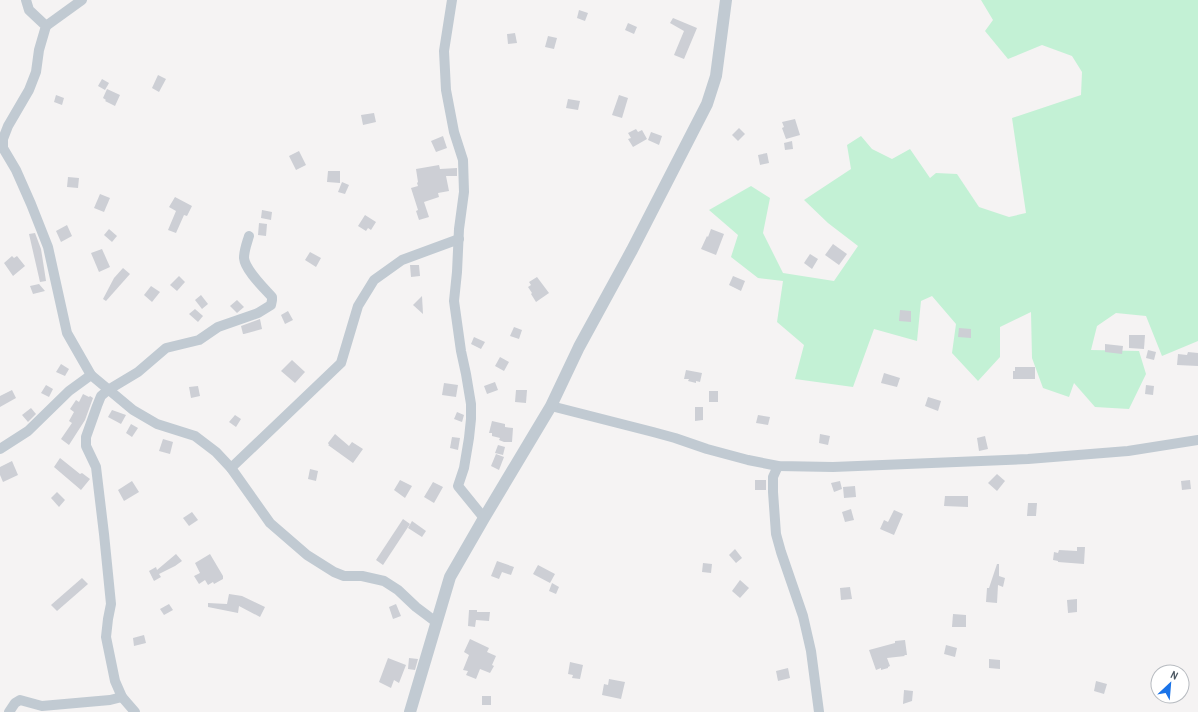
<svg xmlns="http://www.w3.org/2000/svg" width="1198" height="712" font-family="'Archivo Narrow',sans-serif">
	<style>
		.green { fill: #c3f1d5 }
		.building { fill: #cdcfd5 }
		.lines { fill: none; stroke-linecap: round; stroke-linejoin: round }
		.minor { stroke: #c1cad2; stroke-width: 10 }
		.tertiary { stroke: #c1cad2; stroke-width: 12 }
	</style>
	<rect width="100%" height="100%" fill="#f5f3f3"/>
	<polygon class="green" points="981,0 1198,0 1198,341 1162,356 1146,316 1116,313 1097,326 1091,350 1139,351 1146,374 1129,409 1095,407 1074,383 1069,397 1043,388 1032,358 1031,312 1000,327 1000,357 978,381 952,353 956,324 932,296 921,301 917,341 874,329 853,387 795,379 804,345 777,322 783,281 758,278 731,257 738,235 709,210 751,186 770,198 763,233 783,273 834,281 858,246 828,223 804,200 851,169 847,145 861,136 872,149 892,159 910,149 930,178 936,173 957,174 979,207 1009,217 1026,213 1012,118 1081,95 1082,72 1072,56 1042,45 1008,59 985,31 993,20"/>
	<g class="building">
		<polygon points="579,10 588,13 585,21 577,18"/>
		<polygon points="673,18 697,28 684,59 674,55 684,31 670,23"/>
		<polygon points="628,23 637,27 634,34 625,30"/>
		<polygon points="515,33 517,43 508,44 507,34"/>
		<polygon points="548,36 557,38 554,49 545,47"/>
		<polygon points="158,75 166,79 159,92 152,88"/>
		<polygon points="102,79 109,83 105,90 98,86"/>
		<polygon points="107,89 120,95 115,106 105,101 106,100 103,98"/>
		<polygon points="56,95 64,98 62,105 54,102"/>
		<polygon points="619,95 628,98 622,118 612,115"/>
		<polygon points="568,99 580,101 578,110 566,108"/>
		<polygon points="374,113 376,122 363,125 361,115"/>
		<polygon points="795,119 800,135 786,139 782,128 784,127 782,122"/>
		<polygon points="739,128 745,134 738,141 732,135"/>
		<polygon points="636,129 638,132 642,130 647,139 633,147 628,139 631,138 628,133"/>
		<polygon points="651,132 662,136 659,145 648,140"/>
		<polygon points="443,136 447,148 436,152 431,141"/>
		<polygon points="792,141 793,149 785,150 784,143"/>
		<polygon points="299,151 306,165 296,170 289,156"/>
		<polygon points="767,153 769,163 760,165 758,155"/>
		<polygon points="439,165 440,169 457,168 457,176 446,176 449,191 438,193 439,197 424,202 429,217 419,220 416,211 418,210 411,188 418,186 417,183 418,182 416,169"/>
		<polygon points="328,171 340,171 340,183 327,182"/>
		<polygon points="68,177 79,178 78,188 67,187"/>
		<polygon points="342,182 349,185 345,194 338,192"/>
		<polygon points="100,194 110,198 104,212 94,208"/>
		<polygon points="175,197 192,206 187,216 184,215 176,233 168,230 176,211 169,207"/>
		<polygon points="262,210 272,212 271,220 261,218"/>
		<polygon points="365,215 376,222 371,230 368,228 366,231 358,226"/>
		<polygon points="259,223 267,224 266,236 258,235"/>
		<polygon points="67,225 72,236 61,242 56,231"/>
		<polygon points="109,229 117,236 112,242 104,235"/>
		<polygon points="711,229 724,234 716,255 701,249 707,236 708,237"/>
		<polygon points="35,233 41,249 46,281 40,282 29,234"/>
		<polygon points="833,244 847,254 839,265 825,255"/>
		<polygon points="102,249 110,267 99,272 91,253"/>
		<polygon points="310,252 321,258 316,267 305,260"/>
		<polygon points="810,254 818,259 812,269 804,263"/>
		<polygon points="12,256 14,258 17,256 25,266 13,276 4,263"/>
		<polygon points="410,265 419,265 420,276 411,277"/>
		<polygon points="123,268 130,274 106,301 103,299 114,278"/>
		<polygon points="179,276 185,282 177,291 170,285"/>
		<polygon points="733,276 745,281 741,291 729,285"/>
		<polygon points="537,277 549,293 536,302 531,294 532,293 528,287 531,285 529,282"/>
		<polygon points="39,284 45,291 33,294 30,286"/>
		<polygon points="151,286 160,292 152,302 144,295"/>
		<polygon points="201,295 208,304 202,309 195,300"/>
		<polygon points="422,296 423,314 413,305"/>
		<polygon points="237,300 244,307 237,313 230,306"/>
		<polygon points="195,309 203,316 198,322 189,314"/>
		<polygon points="900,310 911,311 911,322 899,321"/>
		<polygon points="288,311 293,320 285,324 281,315"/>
		<polygon points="260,319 262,329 244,334 243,334 241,326"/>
		<polygon points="514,327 522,330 519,339 510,336"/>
		<polygon points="959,328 971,329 971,338 958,337"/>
		<polygon points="1129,335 1145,335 1144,349 1129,348"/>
		<polygon points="474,337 485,342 481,349 471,344"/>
		<polygon points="1105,344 1123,346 1122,354 1105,352"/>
		<polygon points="1148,350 1156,352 1154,360 1146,358"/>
		<polygon points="1188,352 1198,353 1198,366 1177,365 1178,354 1187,355"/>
		<polygon points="500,357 509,362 504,371 495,366"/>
		<polygon points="292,360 305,372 295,383 281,371"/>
		<polygon points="61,364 69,369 65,376 56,372"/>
		<polygon points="1015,367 1035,367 1035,379 1013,379 1013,371 1015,371"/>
		<polygon points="686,370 702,373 700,382 696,381 696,383 688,381 689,379 684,379"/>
		<polygon points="884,373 900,378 897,387 881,383"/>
		<polygon points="495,382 498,390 487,394 484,386"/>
		<polygon points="444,383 458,385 456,397 442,395"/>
		<polygon points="46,385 53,389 49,397 41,393"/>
		<polygon points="1146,385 1154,386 1153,395 1145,394"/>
		<polygon points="198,386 200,396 191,398 189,387"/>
		<polygon points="12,390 16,398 0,407 0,396"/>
		<polygon points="516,390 527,390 526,403 515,402"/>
		<rect x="709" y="391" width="9" height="11"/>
		<polygon points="83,394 89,397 90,396 93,398 85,420 69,445 61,439 72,423 69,421 74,412 70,409 76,400 79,402"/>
		<polygon points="928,397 941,401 938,411 925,406"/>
		<polygon points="695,407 703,407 703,420 695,421"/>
		<polygon points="31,408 36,414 28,422 22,415"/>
		<polygon points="112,410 126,415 121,424 108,417"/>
		<polygon points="457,412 464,415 462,422 454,419"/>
		<polygon points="235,415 241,419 236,427 229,422"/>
		<polygon points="758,415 770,417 768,425 756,423"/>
		<polygon points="492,421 505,424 505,427 513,428 512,442 504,442 499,440 500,438 492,436 492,433 489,433"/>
		<polygon points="131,424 138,428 132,437 126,433"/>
		<polygon points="335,434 349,446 352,442 363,449 353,463 328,445 329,445 328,443"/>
		<polygon points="820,434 830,436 828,445 819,443"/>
		<polygon points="985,436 988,449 979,451 977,438"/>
		<polygon points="452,437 460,438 458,450 450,448"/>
		<polygon points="163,439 173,442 170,454 159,451"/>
		<polygon points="498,445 505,447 503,455 495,453"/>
		<polygon points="496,454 504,457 499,470 491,466"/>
		<polygon points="60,458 80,474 82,473 90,479 81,490 54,467"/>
		<polygon points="12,461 18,475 3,482 0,475 0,467"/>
		<polygon points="310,469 318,471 316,481 308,479"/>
		<polygon points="997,474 1005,481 997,491 988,483"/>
		<polygon points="400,480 412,486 405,498 394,490"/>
		<rect x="755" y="480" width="11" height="10"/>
		<polygon points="1190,480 1191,489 1182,490 1181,481"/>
		<polygon points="132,481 139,492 124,501 118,490"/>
		<polygon points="840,481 842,489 834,492 831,483"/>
		<polygon points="433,482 443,487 434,503 424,497"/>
		<polygon points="855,486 856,497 844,498 843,487"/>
		<polygon points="57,492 65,500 59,507 51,498"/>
		<polygon points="945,496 968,496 968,507 944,506"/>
		<polygon points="1028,503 1037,503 1036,516 1027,516"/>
		<polygon points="851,509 854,520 845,522 842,512"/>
		<polygon points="894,510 903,514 894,535 880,529 884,520 888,522"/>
		<polygon points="192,512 198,520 189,526 183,518"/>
		<polygon points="403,519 410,524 383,565 376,560"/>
		<polygon points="412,521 426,531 422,537 408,528"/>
		<polygon points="1077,547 1085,547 1084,564 1058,562 1058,561 1053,560 1054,552 1058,553 1059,550 1077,551"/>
		<polygon points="735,549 742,558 736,563 729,555"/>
		<polygon points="176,554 182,561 175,566 159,574 161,577 154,581 149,571 156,567 157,570"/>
		<polygon points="210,554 223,576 223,579 214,584 213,582 208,585 205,580 199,584 194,576 200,573 195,563"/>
		<polygon points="497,561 514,567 511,575 502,572 499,579 491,576"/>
		<polygon points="703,563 712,564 711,573 702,572"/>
		<polygon points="997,564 999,564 999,576 1005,578 1003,587 998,585 997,603 986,602 987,588 989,588"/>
		<polygon points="538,565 555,574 550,583 533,574"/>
		<polygon points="82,578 88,584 57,611 51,605"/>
		<polygon points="740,580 749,588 740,598 732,591"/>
		<polygon points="552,583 559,587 556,594 549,591"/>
		<polygon points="850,587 852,599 841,600 840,588"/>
		<polygon points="229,594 242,596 265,607 260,617 239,606 238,613 208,607 208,603 227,604"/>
		<polygon points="1077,599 1077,612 1068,613 1067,600"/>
		<polygon points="169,604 173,610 164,615 160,609"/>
		<polygon points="396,604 401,616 393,619 389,607"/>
		<polygon points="469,610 477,610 477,612 490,612 489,621 476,620 475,627 468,626"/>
		<polygon points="953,614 966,615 966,627 952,627"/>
		<polygon points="144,635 146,643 134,646 133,638"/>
		<polygon points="470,639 489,648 487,652 496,656 492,665 494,666 490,673 480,669 476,679 466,675 468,671 463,670 469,655 464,652"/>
		<polygon points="905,640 907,655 904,655 905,656 887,658 890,666 888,667 888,668 881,670 881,668 876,670 869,650 895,643 895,641"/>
		<polygon points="946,645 957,648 955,657 944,654"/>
		<polygon points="388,658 406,665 399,683 394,680 391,688 379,682"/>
		<polygon points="409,658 418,659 415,670 408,669"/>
		<polygon points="989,659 1000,660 1000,669 989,668"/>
		<polygon points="570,662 583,665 580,679 572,678 573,675 568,674"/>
		<polygon points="788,668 790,678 778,681 776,671"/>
		<polygon points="609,679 625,682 621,699 602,695 604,684 608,685"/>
		<polygon points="1096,681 1107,684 1104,694 1094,691"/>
		<polygon points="904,690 913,691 912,701 903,704"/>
		<rect x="482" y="696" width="9" height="9"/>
	</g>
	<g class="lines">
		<g class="minor">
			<polyline points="26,0 29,10 46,26 39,50 36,72 29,90 8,126 3,139 3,148 16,170 31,204 48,247 67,333 91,375 133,410 157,424 195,436 216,452 231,468 270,523 307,555 334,572 344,576 362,576 384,581 398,590 416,607 436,622"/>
			<polyline points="452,0 444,51 446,90 454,132 463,160 464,192 459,229 457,272 454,301 461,351 466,374 471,404 471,419 469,438 464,468 458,486 484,518"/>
			<polyline points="46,26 82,0"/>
			<polyline points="551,406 653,432 675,438 707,449 748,460 778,466 833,467 1028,459 1128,451 1198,440"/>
			<polyline points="0,449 28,431 69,391 91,375"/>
			<polyline points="778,466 773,477 773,492 776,534 781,552 803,616 811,651 819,712"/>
			<polyline points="231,468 341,363 358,306 374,280 402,260 459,239"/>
			<polyline points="9,712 15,703 20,700 42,706 110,700 122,697"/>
			<path d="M135,712L122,697L115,681L106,637L108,619L111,604L104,534L96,467L86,446V437L97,406L101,396L108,390L138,372L166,348L199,340L218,327L258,313L271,305L272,300V297C264,288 245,270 244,258C244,250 247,243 249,236"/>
		</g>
		<polyline class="tertiary" points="410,712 450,577 484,518 551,406 579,347 632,250 707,104 716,76 726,0"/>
	</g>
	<g transform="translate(1170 684) rotate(26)"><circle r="19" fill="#ffffff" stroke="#b7bbc0"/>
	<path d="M0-3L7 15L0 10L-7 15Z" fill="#1a73e8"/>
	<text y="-6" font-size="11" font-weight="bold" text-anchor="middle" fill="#4a5661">N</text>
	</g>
</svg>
